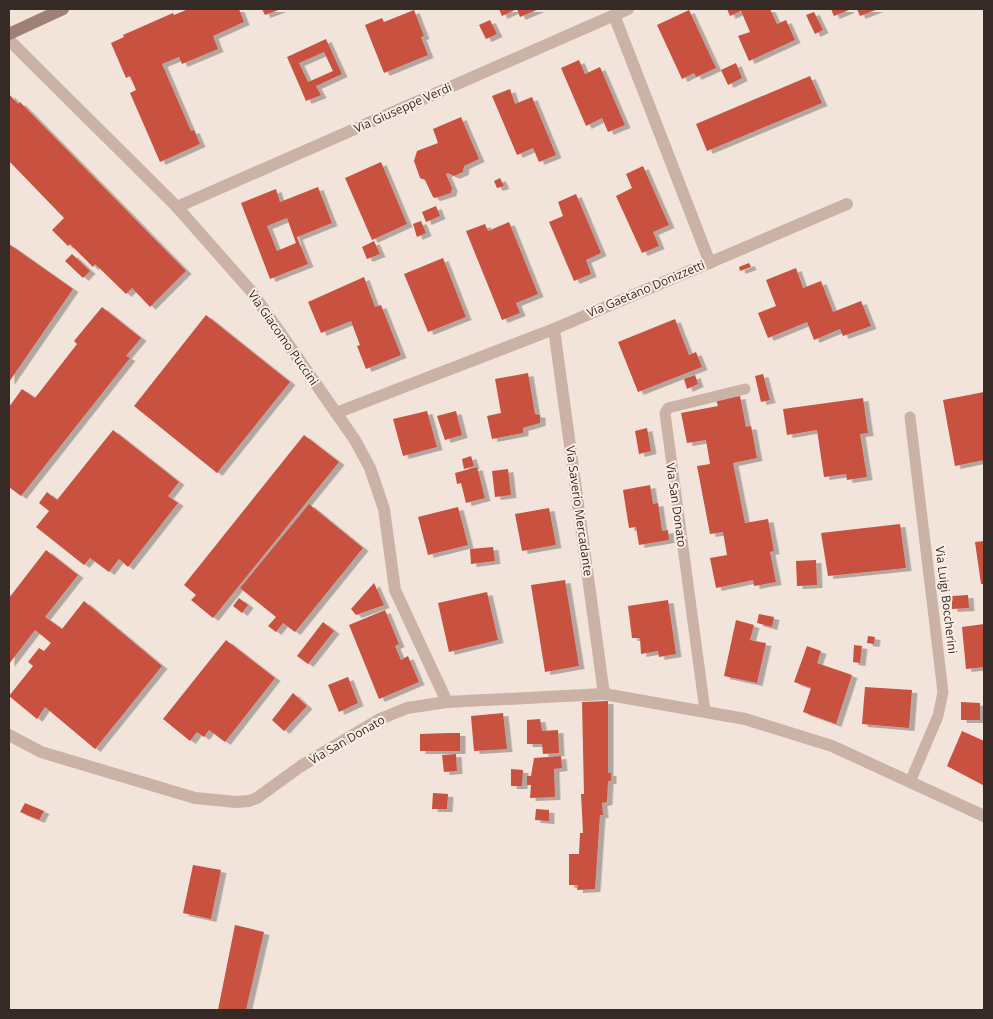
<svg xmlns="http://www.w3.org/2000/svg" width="993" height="1019" font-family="'Open Sans',sans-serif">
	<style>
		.building { fill: #c95141; fill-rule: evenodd; filter: url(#shadow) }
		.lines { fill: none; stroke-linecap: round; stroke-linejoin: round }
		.service { stroke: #cab2a6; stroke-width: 11 }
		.minor { stroke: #cab2a6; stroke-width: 12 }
		.secondary { stroke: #9e8077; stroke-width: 12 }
		.labels { text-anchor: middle; stroke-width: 4; stroke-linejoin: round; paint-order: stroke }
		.street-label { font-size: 12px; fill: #362a27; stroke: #faeee6 }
	</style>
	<defs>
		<filter id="shadow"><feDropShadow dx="5.5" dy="3" stdDeviation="0" flood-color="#0004"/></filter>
	</defs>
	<rect width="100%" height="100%" fill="#f2e4da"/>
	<g class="building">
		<polygon points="185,9 239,9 244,22 213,36 218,49 182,64 179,57 162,64 191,131 194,130 200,144 160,162 130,93 136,90 130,76 126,78 111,43 124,37 123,35 173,13 174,15 186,10"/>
		<polygon points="262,9 281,9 265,15"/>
		<polygon points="499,9 539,9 520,17 517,9 502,16"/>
		<polygon points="727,9 770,9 777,24 786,20 795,40 749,61 738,36 750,32 741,11 730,16"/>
		<polygon points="831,9 848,9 849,10 834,16"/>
		<polygon points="857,9 878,9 860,16"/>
		<polygon points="414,10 424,36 421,37 428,55 384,73 365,25 382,18 384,22"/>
		<polygon points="689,10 716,68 696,77 694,73 682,79 657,25"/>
		<polygon points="814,12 823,30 815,34 806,15"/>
		<polygon points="490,20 497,34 486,39 479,25"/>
		<path d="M326,39L342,74L316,86L321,95L306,101L287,57ZM324,52L333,71L308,82L299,63Z"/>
		<polygon points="579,60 585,74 600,67 625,125 608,132 602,118 586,126 561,68"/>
		<polygon points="736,63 742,78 728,85 721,70"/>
		<polygon points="810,76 822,103 707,151 696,124"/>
		<polygon points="510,89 515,104 532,97 556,155 539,162 533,148 517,155 492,96"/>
		<polygon points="9,94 18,104 20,102 186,271 150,307 132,288 126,294 95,264 93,267 70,244 68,246 52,230 64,218 9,161"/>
		<polygon points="461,117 479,159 464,166 463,172 454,176 448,173 446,174 452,188 451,193 435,198 433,197 425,180 420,178 414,161 417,151 438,143 433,129"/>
		<polygon points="381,162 407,224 372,240 345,178"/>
		<polygon points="643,166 669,225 653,232 659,246 642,253 616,196 632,188 626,174"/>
		<polygon points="500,178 504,186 497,188 494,181"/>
		<path d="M318,187L332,223L297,237L308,264L270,279L241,203L276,189L280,202ZM287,218L296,243L277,251L267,226Z"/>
		<polygon points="576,194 601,253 586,260 591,274 574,281 549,222 563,216 558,202"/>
		<polygon points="436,206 440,216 426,222 422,212"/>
		<polygon points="421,221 426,233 417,237 413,224"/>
		<polygon points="509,222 538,294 516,303 520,313 502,320 466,231 485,224 488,231"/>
		<polygon points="374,241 380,254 367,259 362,247"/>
		<polygon points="9,244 73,289 9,382"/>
		<polygon points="72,254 90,271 83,278 65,261"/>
		<polygon points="443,258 466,317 428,332 404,274"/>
		<polygon points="749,263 751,267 740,271 739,267"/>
		<polygon points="796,268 803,288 821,281 833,312 861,301 871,326 843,336 840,329 814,340 807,322 768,338 758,313 776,306 766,280"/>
		<polygon points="364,277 375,307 381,305 401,355 366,369 357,346 360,345 351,321 321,333 308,302"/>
		<polygon points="102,307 141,338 126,356 130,358 21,496 9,487 9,407 22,389 35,398 77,344 74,341"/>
		<polygon points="206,315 290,382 217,473 134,406"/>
		<polygon points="675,319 689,355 696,352 702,367 638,392 618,342"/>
		<polygon points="528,373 535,414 540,415 540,423 523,428 523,433 492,439 487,416 501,413 495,379"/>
		<polygon points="763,374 770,400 761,402 755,376"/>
		<polygon points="695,375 698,384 687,389 684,379"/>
		<polygon points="984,392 984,460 955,466 943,400"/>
		<polygon points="740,396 746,427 751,426 757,458 733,463 745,523 768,519 774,551 770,552 776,582 754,586 753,580 716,588 710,558 727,555 723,532 710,534 697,466 710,464 706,440 687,443 681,413 718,406 716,400"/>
		<polygon points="863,398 868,433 860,434 867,477 847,480 846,474 824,477 817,430 787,435 783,409"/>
		<polygon points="427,411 437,447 403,456 393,419"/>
		<polygon points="456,411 462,435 445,440 437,416"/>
		<polygon points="647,428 651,451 639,454 635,431"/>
		<polygon points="113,430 179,482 168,496 178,503 128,567 119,559 109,572 90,558 84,565 36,527 49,511 39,503 47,492 57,500"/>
		<polygon points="304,435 339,462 213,618 191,600 196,595 184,585"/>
		<polygon points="471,456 474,466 464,469 462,459"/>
		<polygon points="477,467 485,498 466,503 461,483 457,484 455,473"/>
		<polygon points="508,469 511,495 495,497 492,471"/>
		<polygon points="650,485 653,504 658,503 662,531 668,530 669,540 639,545 636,527 629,528 623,490"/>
		<polygon points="309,504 363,548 295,632 283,623 276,632 268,626 276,617 240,588"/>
		<polygon points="458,507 468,545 428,555 418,517"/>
		<polygon points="549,508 556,545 522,551 515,514"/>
		<polygon points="900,524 906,568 828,576 821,533"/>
		<polygon points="984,541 984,584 981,584 975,542"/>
		<polygon points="493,547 495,561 471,564 470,549"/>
		<polygon points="46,550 78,575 45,617 62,629 84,601 162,666 95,749 45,707 37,719 9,696 33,666 28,662 39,648 44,651 51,643 35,630 9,664 9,598"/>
		<polygon points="816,560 817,585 797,586 796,561"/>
		<polygon points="565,580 579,666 545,672 531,585"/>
		<polygon points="374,583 384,605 356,615 351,609"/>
		<polygon points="487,592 498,640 449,652 438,603"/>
		<polygon points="968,595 969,608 952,609 952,596"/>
		<polygon points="239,598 248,605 242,613 233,606"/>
		<polygon points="668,600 676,654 659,657 658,651 641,654 640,638 632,638 628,606"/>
		<polygon points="385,610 399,644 395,646 401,660 408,656 419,682 379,699 349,625"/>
		<polygon points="759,614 774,617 772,627 757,623"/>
		<polygon points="736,620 754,625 750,640 766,643 757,683 724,676"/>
		<polygon points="323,622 334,631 308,664 297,656"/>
		<polygon points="984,624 984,667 966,669 962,627"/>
		<polygon points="868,636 875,637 874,644 867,643"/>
		<polygon points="226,640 275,678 225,742 209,730 204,737 197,732 190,741 163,719"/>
		<polygon points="854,645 862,646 860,663 853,662"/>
		<polygon points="807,646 821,651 817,663 852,675 836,724 803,712 811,688 794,682"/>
		<polygon points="348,677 358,703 339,712 328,685"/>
		<polygon points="865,687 912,690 909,728 862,724"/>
		<polygon points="293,693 307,706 284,731 272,720"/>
		<polygon points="608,701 608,773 611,773 611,781 608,781 607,802 602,803 603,815 600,815 595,889 577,890 578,885 569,885 569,854 579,854 580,833 583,833 581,794 584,794 582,702"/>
		<polygon points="961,702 980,703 980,720 961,720"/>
		<polygon points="503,713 507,749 474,751 471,716"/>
		<polygon points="540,719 542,731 558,730 559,753 543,754 542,744 527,744 527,720"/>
		<polygon points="962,731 984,741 984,781 983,785 947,766"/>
		<polygon points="449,733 460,733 460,751 420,751 420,734"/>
		<polygon points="456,754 457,771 444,772 442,755"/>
		<polygon points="561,756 562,768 554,769 555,797 530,798 531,785 527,785 527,776 531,776 534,758"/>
		<polygon points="511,769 523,770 522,786 511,786"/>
		<polygon points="433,793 448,794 447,809 432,809"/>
		<polygon points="25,803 44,811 39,820 20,812"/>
		<polygon points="536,809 549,810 549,821 535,820"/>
		<polygon points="193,865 221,870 211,919 183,913"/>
		<polygon points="235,925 264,932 246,1010 218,1010"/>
	</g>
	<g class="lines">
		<g class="service">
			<polyline points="910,417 943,692 938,716 910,782"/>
			<polyline points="705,711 665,413 668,408 745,389"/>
		</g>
		<g class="minor">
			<polyline points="614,15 710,263"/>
			<polyline points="9,40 177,207 251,291 355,440 370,468 384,509 395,590 447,702"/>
			<polyline points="177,207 628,9"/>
			<polyline points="554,329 604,694"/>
			<polyline points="336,413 554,329 847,204"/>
			<polyline points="9,735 41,752 195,798 236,802 249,801 257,798 301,766 380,719 407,708 447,702 604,694 745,719 832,746 984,816"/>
		</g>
		<polyline class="secondary" points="9,34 63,9"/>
	</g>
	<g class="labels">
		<g class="street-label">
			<text transform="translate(403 108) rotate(-24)" y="4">Via Giuseppe Verdi</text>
			<text transform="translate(646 289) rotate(-23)" y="4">Via Gaetano Donizzetti</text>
			<text transform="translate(283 338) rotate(55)" y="4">Via Giacomo Puccini</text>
			<text transform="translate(676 505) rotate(82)" y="4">Via San Donato</text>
			<text transform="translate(579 511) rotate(82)" y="4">Via Saverio Mercadante</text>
			<text transform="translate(946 600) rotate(83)" y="4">Via Luigi Boccherini</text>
			<text transform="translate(347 740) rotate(-30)" y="4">Via San Donato</text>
		</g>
	</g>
	<rect width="993" height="1019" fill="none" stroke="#362a27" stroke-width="20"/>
</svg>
